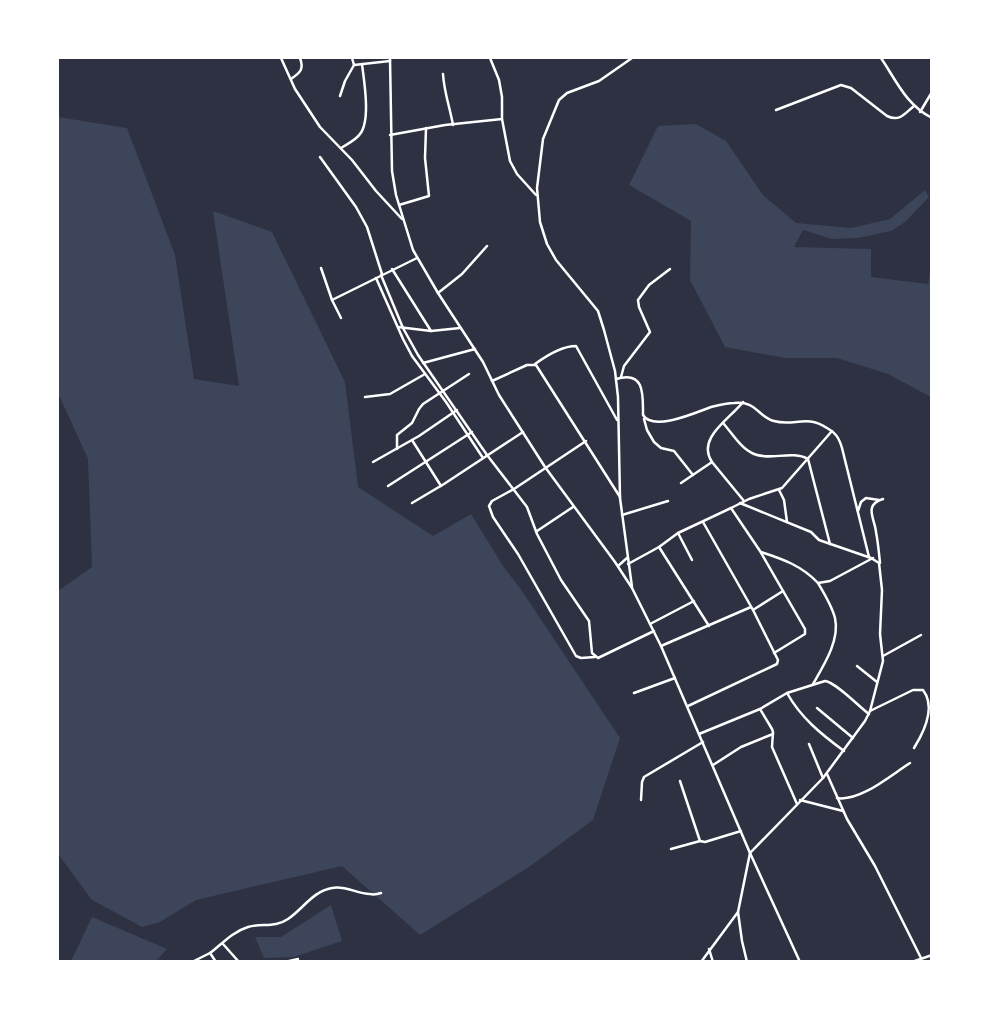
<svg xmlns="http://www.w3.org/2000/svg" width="989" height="1019" font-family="Quicksand,sans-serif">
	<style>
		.green { fill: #3c4559 }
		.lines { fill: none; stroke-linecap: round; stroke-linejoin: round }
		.minor { stroke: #fff; stroke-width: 2.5 }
	</style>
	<rect width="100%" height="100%" fill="#2d3142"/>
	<g class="green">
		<polygon points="58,117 127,128 175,255 194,379 239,386 213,211 272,232 345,382 358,487 433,536 471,514 503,566 520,588 620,738 593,820 529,867 420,935 342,866 196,900 160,922 142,927 92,900 58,854 58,591 92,567 88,459 58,393"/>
		<polygon points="696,124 726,141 763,195 796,223 851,228 890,219 925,190 929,197 905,222 891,231 858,238 832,239 803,230 794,247 871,249 871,277 928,284 931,265 931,397 888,374 837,358 785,358 725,347 690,280 691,221 629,185 658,126"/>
		<polygon points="331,905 342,941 294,957 264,958 255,937 281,937"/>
		<polygon points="92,917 167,949 156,961 71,961"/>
	</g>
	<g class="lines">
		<g class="minor">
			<polyline points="281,58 295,89 320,127 352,160 376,191 402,219"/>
			<polyline points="352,58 354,65 390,61"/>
			<polyline points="390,58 392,171 396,195 413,250 438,293 483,362 499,395 545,467 615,562 632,588 661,646 750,853 800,962"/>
			<polyline points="490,58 499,80 502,97 502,119 510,161 517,174 536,195"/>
			<path d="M881,58C896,80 906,105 932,118"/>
			<path d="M443,74C444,92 450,108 453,125"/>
			<path d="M291,79C301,72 304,69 300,58"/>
			<polyline points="340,96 345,81 354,65"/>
			<path d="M776,110L841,85L851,88L887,116C900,122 904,114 914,106"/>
			<polyline points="920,112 932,92"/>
			<polyline points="390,135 445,125 502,119"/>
			<path d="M341,148C347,144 356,140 360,134C371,120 364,81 362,64"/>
			<polyline points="320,157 356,207 367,227 382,274"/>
			<polyline points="399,205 429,196 425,158 426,128"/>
			<polyline points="321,268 332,300 341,318"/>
			<polyline points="392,269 431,331"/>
			<polyline points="381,275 403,328 418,355 487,455 527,507 537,534 561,580 589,621 592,653 598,658 654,631"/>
			<polyline points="376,278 403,339 412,356 446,402 483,458"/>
			<polyline points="438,293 462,274 487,246"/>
			<polyline points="332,300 417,258"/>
			<polyline points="398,327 431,331 460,328"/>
			<polyline points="423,363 475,349"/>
			<path d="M535,364C546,356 561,346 576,346L617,420"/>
			<polyline points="621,377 624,366 650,332 639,307 638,300 649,285 670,269"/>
			<path d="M616,379C645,370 643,395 643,415C653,432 697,412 711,407C719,405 727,403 734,403C756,400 758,417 774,421C794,427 806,414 827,428C836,433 839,438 842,448L869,557"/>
			<polyline points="492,381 527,365 536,365 620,497"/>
			<polyline points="365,397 390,394 425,374"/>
			<path d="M743,402C730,419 696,438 712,462L744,501"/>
			<polyline points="644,419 647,430 654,442 661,448 674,451 693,475"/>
			<path d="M723,423C732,433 741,449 754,454C770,461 792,450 808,459L830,544"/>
			<polyline points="412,440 441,486"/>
			<polyline points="586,441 514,489 492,501 489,506 493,517 518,554 576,656 581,658 595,657"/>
			<polyline points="397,449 397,435 412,423 419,409 423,404 469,374"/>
			<polyline points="373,462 419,436 457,410"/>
			<polyline points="681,483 712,462"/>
			<polyline points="388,486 472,432"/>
			<polyline points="779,490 784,500 787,522"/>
			<polyline points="412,503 444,484 523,432"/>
			<polyline points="731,508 749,499 782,488 832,431"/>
			<polyline points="858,511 861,502 866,498 879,500"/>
			<polyline points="622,515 668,501"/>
			<polyline points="537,531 573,507"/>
			<polyline points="678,533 692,560"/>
			<polyline points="659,547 709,626"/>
			<path d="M761,552C783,559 802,566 818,583L830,581L873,558"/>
			<path d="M880,563C879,553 878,542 876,532C875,519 863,505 883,499"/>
			<polyline points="628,564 659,547 678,533 731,508 760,551 805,629 805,634 774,653"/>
			<polyline points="618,566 627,558"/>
			<polyline points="632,587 620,498 618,397 615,371 604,330 598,311 556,260 547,244 540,222 537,188 543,139 559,100 567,93 599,81 632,58"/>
			<polyline points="753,610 783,591"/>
			<polyline points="650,624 694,601"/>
			<polyline points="661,646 751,607"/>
			<polyline points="883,656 921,635"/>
			<polyline points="857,666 877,682"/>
			<path d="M813,684C824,665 840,640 835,618C832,606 824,593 818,583"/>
			<polyline points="634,693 675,678"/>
			<path d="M787,693C801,718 821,734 844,751"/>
			<polyline points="688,706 777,664 778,660 753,610 703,522"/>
			<polyline points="817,708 853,738"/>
			<polyline points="760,709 772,729 773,732 772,747 797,804"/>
			<path d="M870,711L913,690H923C936,707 924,732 914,748"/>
			<path d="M699,734L760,709L787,693L825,681C837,683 858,706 869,714"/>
			<polyline points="809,744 823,778"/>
			<polyline points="713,765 741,747 773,734"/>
			<polyline points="827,774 847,819 875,866 921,958"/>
			<polyline points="680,781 700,841 705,842 741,831"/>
			<path d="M837,798C860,802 891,775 910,763"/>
			<polyline points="641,800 642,782 644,777 703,742"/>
			<polyline points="800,800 843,811"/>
			<polyline points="671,849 700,841"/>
			<polyline points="738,912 742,941 747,962"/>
			<polyline points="223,944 239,962"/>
			<polyline points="709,949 713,962"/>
			<path d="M210,953C222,944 232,932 248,927C262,923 275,928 288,919C303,909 313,891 332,888C345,885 357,894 370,894C374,895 378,894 381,893"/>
			<polyline points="192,962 210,953 216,962"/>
			<polyline points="285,962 298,959"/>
			<polyline points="701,962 738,912 750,853 823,778 865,721 870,711 883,661 880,634 882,590 879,563 871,558 819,540 811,532 740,503"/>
			<polyline points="912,962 932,955"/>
		</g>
	</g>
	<rect width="989" height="1019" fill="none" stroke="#ffffff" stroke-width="118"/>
</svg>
